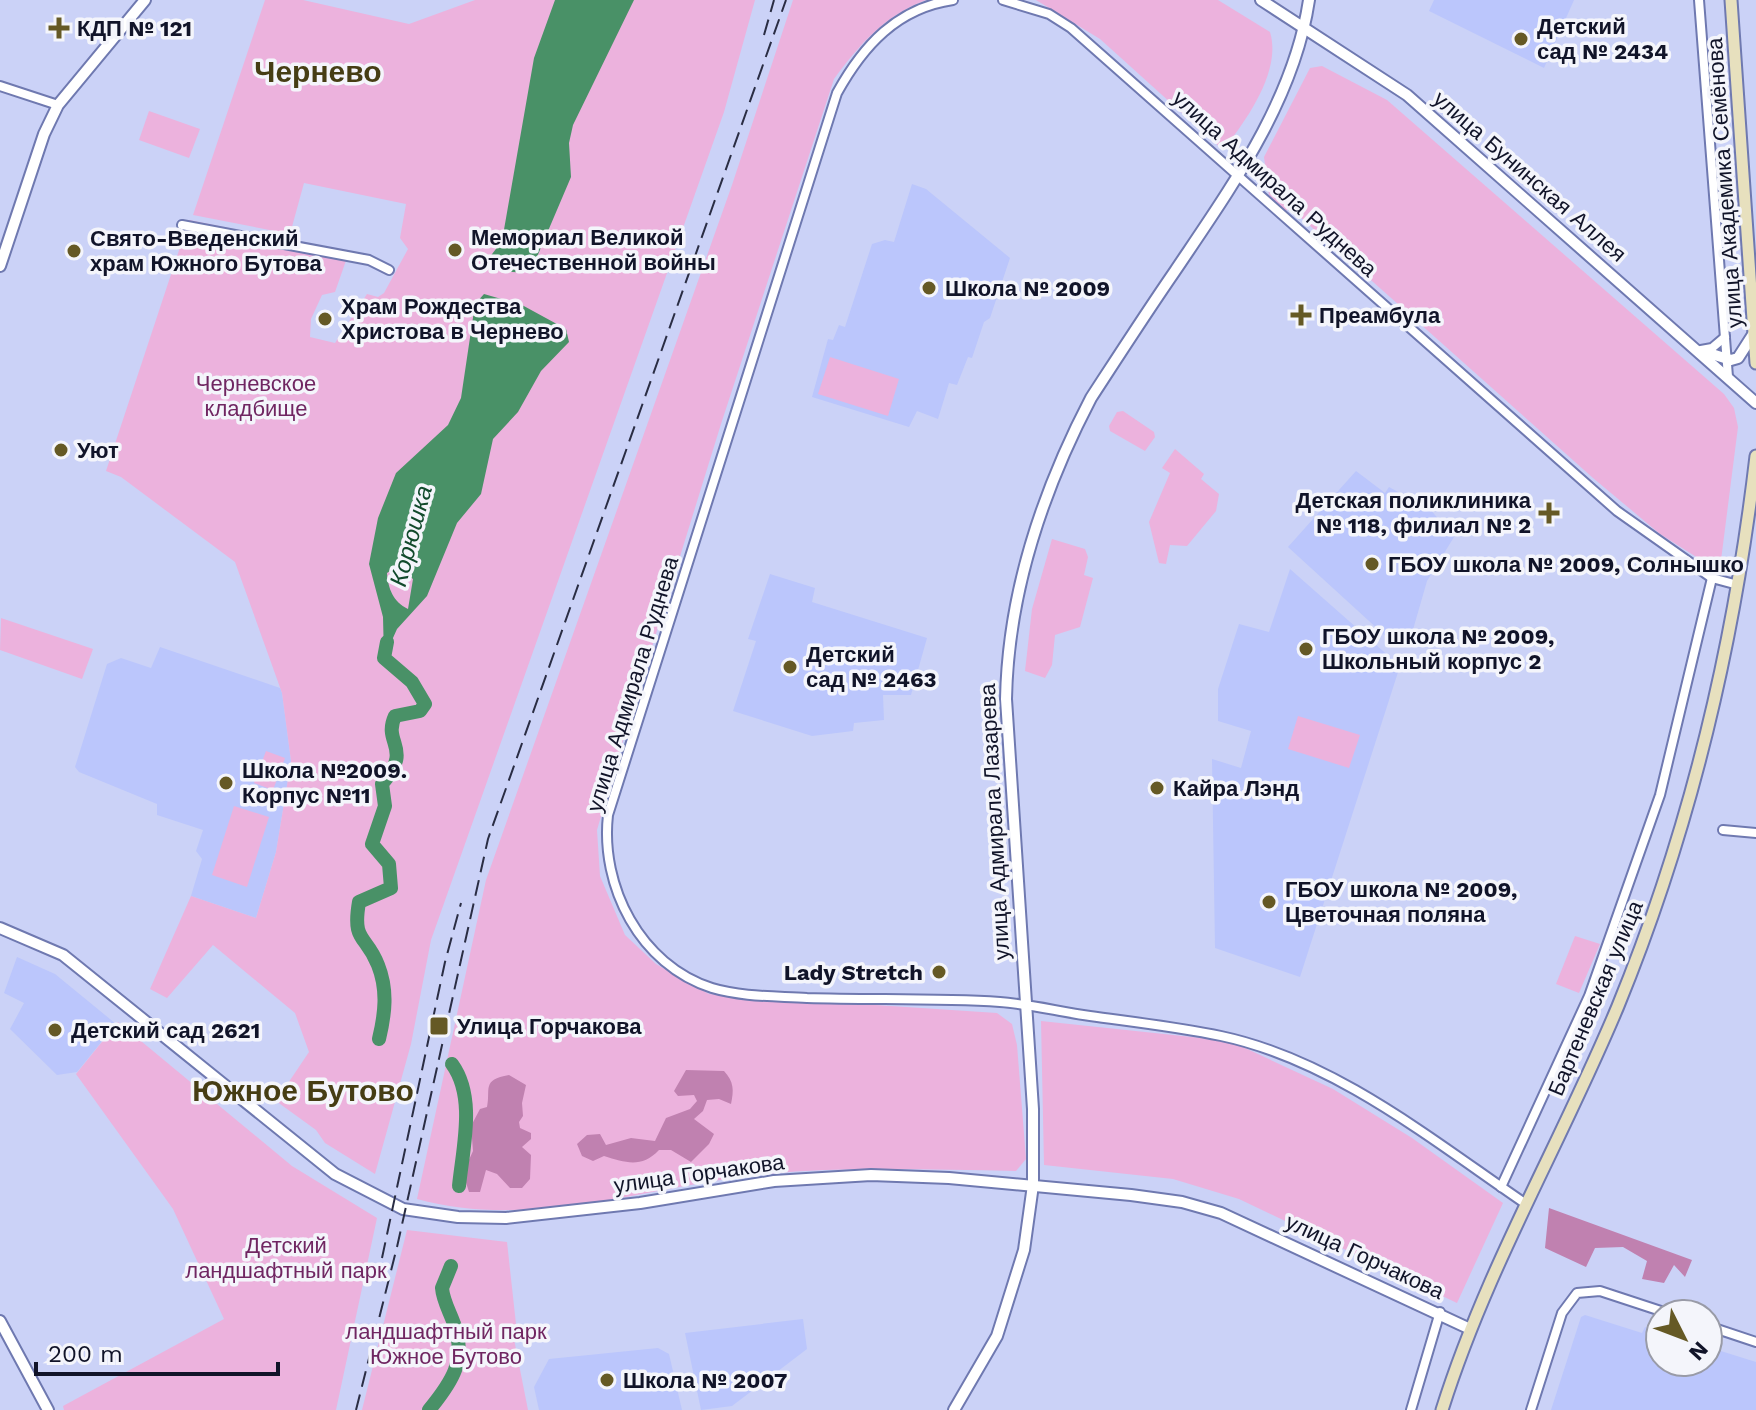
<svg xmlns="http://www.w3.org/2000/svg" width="1756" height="1410" font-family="'Work Sans',sans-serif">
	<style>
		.built { fill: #bbc6fc }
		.green { fill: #ecb2dd }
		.forest { fill: #c081b0 }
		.water { fill: #499167; fill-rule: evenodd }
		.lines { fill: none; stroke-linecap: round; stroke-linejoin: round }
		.river { stroke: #499167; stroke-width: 14 }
		.minor-casing { stroke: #6f79b0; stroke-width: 12 }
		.tertiary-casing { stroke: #6f79b0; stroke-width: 14 }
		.secondary-casing { stroke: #6f79b0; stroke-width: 15 }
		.minor { stroke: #fff; stroke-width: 8 }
		.tertiary { stroke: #fff; stroke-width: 10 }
		.secondary { stroke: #e7e0be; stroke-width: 11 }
		.rail { stroke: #2a2d44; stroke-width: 2; stroke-dasharray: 16 8; stroke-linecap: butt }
		.poi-dot { fill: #655925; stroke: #f4f5fb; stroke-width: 3 }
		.labels { text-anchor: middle; stroke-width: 7; stroke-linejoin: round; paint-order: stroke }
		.poi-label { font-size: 22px; font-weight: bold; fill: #111429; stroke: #f4f5fb; text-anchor: start }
		.street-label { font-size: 22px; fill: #111429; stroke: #f4f5fb }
		.park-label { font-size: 22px; fill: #702662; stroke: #f4f5fb }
		.water-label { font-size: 24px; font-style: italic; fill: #114a2c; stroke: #f4f5fb }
		.district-label { font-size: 30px; font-weight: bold; fill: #463d14; stroke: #f4f5fb }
	</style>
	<rect width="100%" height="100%" fill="#cbd2f7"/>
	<g class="built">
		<polygon points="1434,0 1574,0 1544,68 1429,11"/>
		<polygon points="912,184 926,189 1010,258 990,318 984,322 972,358 968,357 957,385 949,383 938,419 917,411 909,427 812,397 828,339 833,340 839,325 845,327 872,244 885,240 894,242"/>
		<polygon points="1356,471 1385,493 1389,487 1411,499 1416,493 1454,537 1427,581 1408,647 1392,642 1288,547"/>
		<polygon points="1290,569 1400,666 1300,977 1215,948 1212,759 1241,768 1251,731 1218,721 1218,689 1239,624 1269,632"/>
		<polygon points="770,574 815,588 812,602 927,638 911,695 883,695 884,720 854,723 853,731 812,736 733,711 756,641 748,639"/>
		<polygon points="160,647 280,688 282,693 291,761 276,852 256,918 191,896 202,859 196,851 203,830 157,815 157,804 79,772 75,767 107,664 121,658 151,668"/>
		<polygon points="17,957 55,974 116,1024 77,1072 57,1075 10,1029 24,1003 4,993"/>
		<polygon points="1585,1315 1642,1333 1645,1327 1660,1332 1660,1362 1708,1362 1708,1347 1756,1362 1756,1410 1551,1410 1581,1317"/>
		<polygon points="803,1319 807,1349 732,1406 701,1410 685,1333"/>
		<polygon points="658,1348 669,1354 682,1410 539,1410 534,1387 549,1359"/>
	</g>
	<g class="green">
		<polygon points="265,0 303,0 409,24 475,0 755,0 724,112 431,940 411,1044 375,1174 325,1143 316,1130 276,1101 309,1052 295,1013 213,945 167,998 150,989 191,896 256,918 276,852 291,761 282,693 235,562 121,477 106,471 189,220 349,252 335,292 322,295 311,319 310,337 335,343 367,294 378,297 384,293 408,249 400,238 406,204 304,183 290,234 193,215"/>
		<path d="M793,0H926C884,16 860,44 834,79L721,424L625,734L597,830L600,876L625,935L656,964L709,994L997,1013L1012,1024L1017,1045L1026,1159L1016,1171C933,1170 849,1166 766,1174C652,1185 531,1231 417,1199L486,880L732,185Z"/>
		<path d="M1036,0H1218L1270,32C1282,71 1246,121 1223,150L1100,39Z"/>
		<polygon points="1322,66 1387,100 1724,394 1734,408 1738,427 1720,568 1709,565 1660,534 1593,478 1289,207 1286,211 1269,195 1264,157 1310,68"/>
		<polygon points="149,111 200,129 189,158 139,140"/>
		<polygon points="830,357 899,379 888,416 818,394"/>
		<polygon points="1123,411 1154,432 1155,437 1145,451 1110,431 1109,426 1117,412"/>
		<polygon points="1175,449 1204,474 1201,479 1219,494 1216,511 1187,546 1170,545 1166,564 1159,563 1149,522 1170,473 1162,468"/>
		<polygon points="1052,539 1085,549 1088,557 1084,575 1093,578 1080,627 1055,635 1052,665 1045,678 1025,671 1032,609"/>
		<polygon points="1,618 93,649 82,679 0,650"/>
		<polygon points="1298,716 1360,735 1349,768 1288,749"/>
		<polygon points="266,751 285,758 273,790 254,783"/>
		<polygon points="234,806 269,817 247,887 212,875"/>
		<polygon points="1575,936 1600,944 1579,993 1556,984"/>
		<polygon points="1041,1021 1230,1041 1333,1089 1412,1138 1503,1203 1457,1303 1239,1199 1173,1179 1044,1165"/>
		<polygon points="118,1022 292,1166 377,1218 336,1410 64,1410 63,1406 224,1319 173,1209 76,1074"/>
		<polygon points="407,1230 507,1242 516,1324 512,1329 528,1410 362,1410"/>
	</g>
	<g class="forest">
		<path d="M686,1070L724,1071C734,1082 734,1090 731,1104L719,1099L707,1100L703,1111L694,1119L714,1134L709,1144L691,1162L671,1150H659C642,1168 626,1163 604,1156L593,1161L582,1156L577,1144L587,1135L600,1134L606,1145L631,1138L655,1141L666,1118L690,1109L697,1101L694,1095L678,1096L674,1091Z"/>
		<path d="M509,1075L526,1085L522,1103L523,1116L519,1122L520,1128L531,1133V1139L522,1147L531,1155L530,1179L522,1188H510L497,1174L486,1170L480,1192H469L463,1173L473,1151L471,1126L480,1109L487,1107C491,1089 481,1080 509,1075Z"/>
		<polygon points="1549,1208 1692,1260 1685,1277 1674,1265 1664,1283 1642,1279 1647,1261 1623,1247 1595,1248 1586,1267 1545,1248"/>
	</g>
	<g class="water">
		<path d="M555,0H634L573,125L569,143L571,177L534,264L530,271C516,274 501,271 488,267L486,262L502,241L534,58Z"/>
		<path d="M484,294L522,305L566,329L569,342L541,371L518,412L493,439L481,494L457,523L427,596L397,629L384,658L383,617L369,564L378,518L396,473L448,425L461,398L475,304ZM396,567L413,579L408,609C393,602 388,588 387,573Z"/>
	</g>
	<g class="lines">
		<g class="river">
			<path d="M379,1039C385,1014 388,990 378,965C366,934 352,943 359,902L391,888L389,864L372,844L385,806L382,784C414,747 382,744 395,716L420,711L425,704L412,682L384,658L387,642"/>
			<path d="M452,1064C476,1097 463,1147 459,1186"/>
			<path d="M429,1410C452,1382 467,1360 454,1324C450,1312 443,1301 442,1288L451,1266"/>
		</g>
		<g class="minor-casing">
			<g id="minor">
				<path d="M953,0C897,8 863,46 837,93L608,815C600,886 640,965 712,988C742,997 776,996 807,998C872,1000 936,998 1000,1002C1030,1004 1060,1012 1090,1016C1133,1022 1178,1027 1221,1036C1334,1060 1432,1140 1526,1204"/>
				<polyline points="1003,0 1049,14 1071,28 1617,511 1712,578 1738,585"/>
				<polyline points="1699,0 1728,377"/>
				<polyline points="0,86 58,105"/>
				<polyline points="182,225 369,260 389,270"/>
				<polyline points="1701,350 1712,348 1725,337"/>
				<polyline points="1723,830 1756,833"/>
				<polyline points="1501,1187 1589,996 1660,795 1712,578"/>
				<polyline points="1708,1326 1756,1342"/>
				<polyline points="1411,1410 1440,1312"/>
				<polyline points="1531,1410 1562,1313 1577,1293 1600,1291 1670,1314"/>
			</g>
		</g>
		<g class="tertiary-casing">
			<g id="tertiary">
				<polyline points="1261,0 1407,95 1756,403"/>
				<polyline points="0,266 44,134 58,105 145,0"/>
				<polyline points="1702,351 1731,360 1738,358 1754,333"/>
				<polyline points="0,928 63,955 335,1174 403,1209 458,1217 506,1218 640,1203 774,1181 871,1175 949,1178 1131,1195 1182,1202 1221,1213 1468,1328"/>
				<polyline points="0,1321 48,1410"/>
				<path d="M954,1410L997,1336L1024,1250L1033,1185V1109L1006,699C1008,594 1043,490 1091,398C1119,355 1146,313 1175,271C1230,189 1294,101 1309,0"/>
			</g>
		</g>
		<g class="secondary-casing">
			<g id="secondary">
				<polyline points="1731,0 1756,363"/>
				<path d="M1442,1410C1487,1267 1561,1143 1618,1006C1690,830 1734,645 1756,456"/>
			</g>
		</g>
		<use href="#minor" class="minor"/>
		<use href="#tertiary" class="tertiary"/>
		<use href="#secondary" class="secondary"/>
		<g class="rail">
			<polyline points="764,35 774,0"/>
			<polyline points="382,1258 445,962 461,903"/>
			<polyline points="356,1410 397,1247 488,839 786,0"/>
		</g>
	</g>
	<g class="poi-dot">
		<path d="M55 16h8v8h8v8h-8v8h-8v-8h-8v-8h8z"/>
		<circle cx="1521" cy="39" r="8"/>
		<circle cx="455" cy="250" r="8"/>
		<circle cx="74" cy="251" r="8"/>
		<circle cx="929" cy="288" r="8"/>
		<path d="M1297 303h8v8h8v8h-8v8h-8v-8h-8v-8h8z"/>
		<circle cx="325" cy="319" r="8"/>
		<circle cx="61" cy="450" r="8"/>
		<path d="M1545 501h8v8h8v8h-8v8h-8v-8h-8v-8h8z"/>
		<circle cx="1372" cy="564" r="8"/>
		<circle cx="1306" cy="649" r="8"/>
		<circle cx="790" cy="667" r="8"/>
		<circle cx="226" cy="783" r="8"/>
		<circle cx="1157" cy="788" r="8"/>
		<circle cx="1269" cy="902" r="8"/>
		<circle cx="939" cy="972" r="8"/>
		<rect x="429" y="1016" width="20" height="20" rx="4"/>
		<circle cx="55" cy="1030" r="8"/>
		<circle cx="607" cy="1380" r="8"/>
	</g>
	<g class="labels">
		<g class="poi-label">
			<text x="1537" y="34">Детский<tspan x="1537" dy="25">сад № 2434</tspan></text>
			<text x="77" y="36">КДП № 121</text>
			<text x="471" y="245">Мемориал Великой<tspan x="471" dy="25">Отечественной войны</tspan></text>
			<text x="90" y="246">Свято-Введенский<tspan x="90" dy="25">храм Южного Бутова</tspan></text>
			<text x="945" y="296">Школа № 2009</text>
			<text x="341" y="314">Храм Рождества<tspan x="341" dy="25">Христова в Чернево</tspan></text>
			<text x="1319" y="323">Преамбула</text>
			<text x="77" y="458">Уют</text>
			<text x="1531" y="508" text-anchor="end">Детская поликлиника<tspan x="1531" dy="25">№ 118, филиал № 2</tspan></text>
			<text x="1388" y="572">ГБОУ школа № 2009, Солнышко</text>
			<text x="1322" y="644">ГБОУ школа № 2009,<tspan x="1322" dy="25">Школьный корпус 2</tspan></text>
			<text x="806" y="662">Детский<tspan x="806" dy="25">сад № 2463</tspan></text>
			<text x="242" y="778">Школа №2009.<tspan x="242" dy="25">Корпус №11</tspan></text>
			<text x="1173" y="796">Кайра Лэнд</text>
			<text x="1285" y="897">ГБОУ школа № 2009,<tspan x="1285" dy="25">Цветочная поляна</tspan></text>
			<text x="923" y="980" text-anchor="end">Lady Stretch</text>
			<text x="457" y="1034">Улица Горчакова</text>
			<text x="71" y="1038">Детский сад 2621</text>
			<text x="623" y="1388">Школа № 2007</text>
		</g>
		<g class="street-label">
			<text transform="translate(1530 176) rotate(41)" y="8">улица Бунинская Аллея</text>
			<text transform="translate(1275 183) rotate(42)" y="8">улица Адмирала Руднева</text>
			<text transform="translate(1724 183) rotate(-94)" y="8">улица Академика Семёнова</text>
			<text transform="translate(632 684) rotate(-73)" y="8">улица Адмирала Руднева</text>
			<text transform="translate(994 822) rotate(-93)" y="8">улица Адмирала Лазарева</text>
			<text transform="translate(1595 998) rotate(-67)" y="8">Бартеневская улица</text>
			<text transform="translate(699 1173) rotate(-8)" y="8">улица Горчакова</text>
			<text transform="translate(1365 1256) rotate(25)" y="8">улица Горчакова</text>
		</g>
		<g class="park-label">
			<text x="256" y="391">Черневское<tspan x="256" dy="25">кладбище</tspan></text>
			<text x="286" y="1253">Детский<tspan x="286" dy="25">ландшафтный парк</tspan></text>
			<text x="446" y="1339">ландшафтный парк<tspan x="446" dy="25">Южное Бутово</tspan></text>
		</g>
		<g class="water-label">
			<text transform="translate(411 536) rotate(-75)" y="8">Корюшка</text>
		</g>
		<g class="district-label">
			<text x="318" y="82">Чернево</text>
			<text x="303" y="1101">Южное Бутово</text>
		</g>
	</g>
	<g transform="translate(1684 1338) rotate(132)"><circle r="38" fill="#f4f5fb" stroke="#999ba7" stroke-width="2"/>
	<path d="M0-6L14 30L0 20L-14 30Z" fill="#655925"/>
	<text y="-12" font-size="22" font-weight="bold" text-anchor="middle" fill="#111429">N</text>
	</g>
	<path d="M36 1362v12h242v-12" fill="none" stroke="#111429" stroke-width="4"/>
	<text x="48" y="1362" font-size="24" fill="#111429" stroke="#f4f5fb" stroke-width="6" paint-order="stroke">200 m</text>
</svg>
